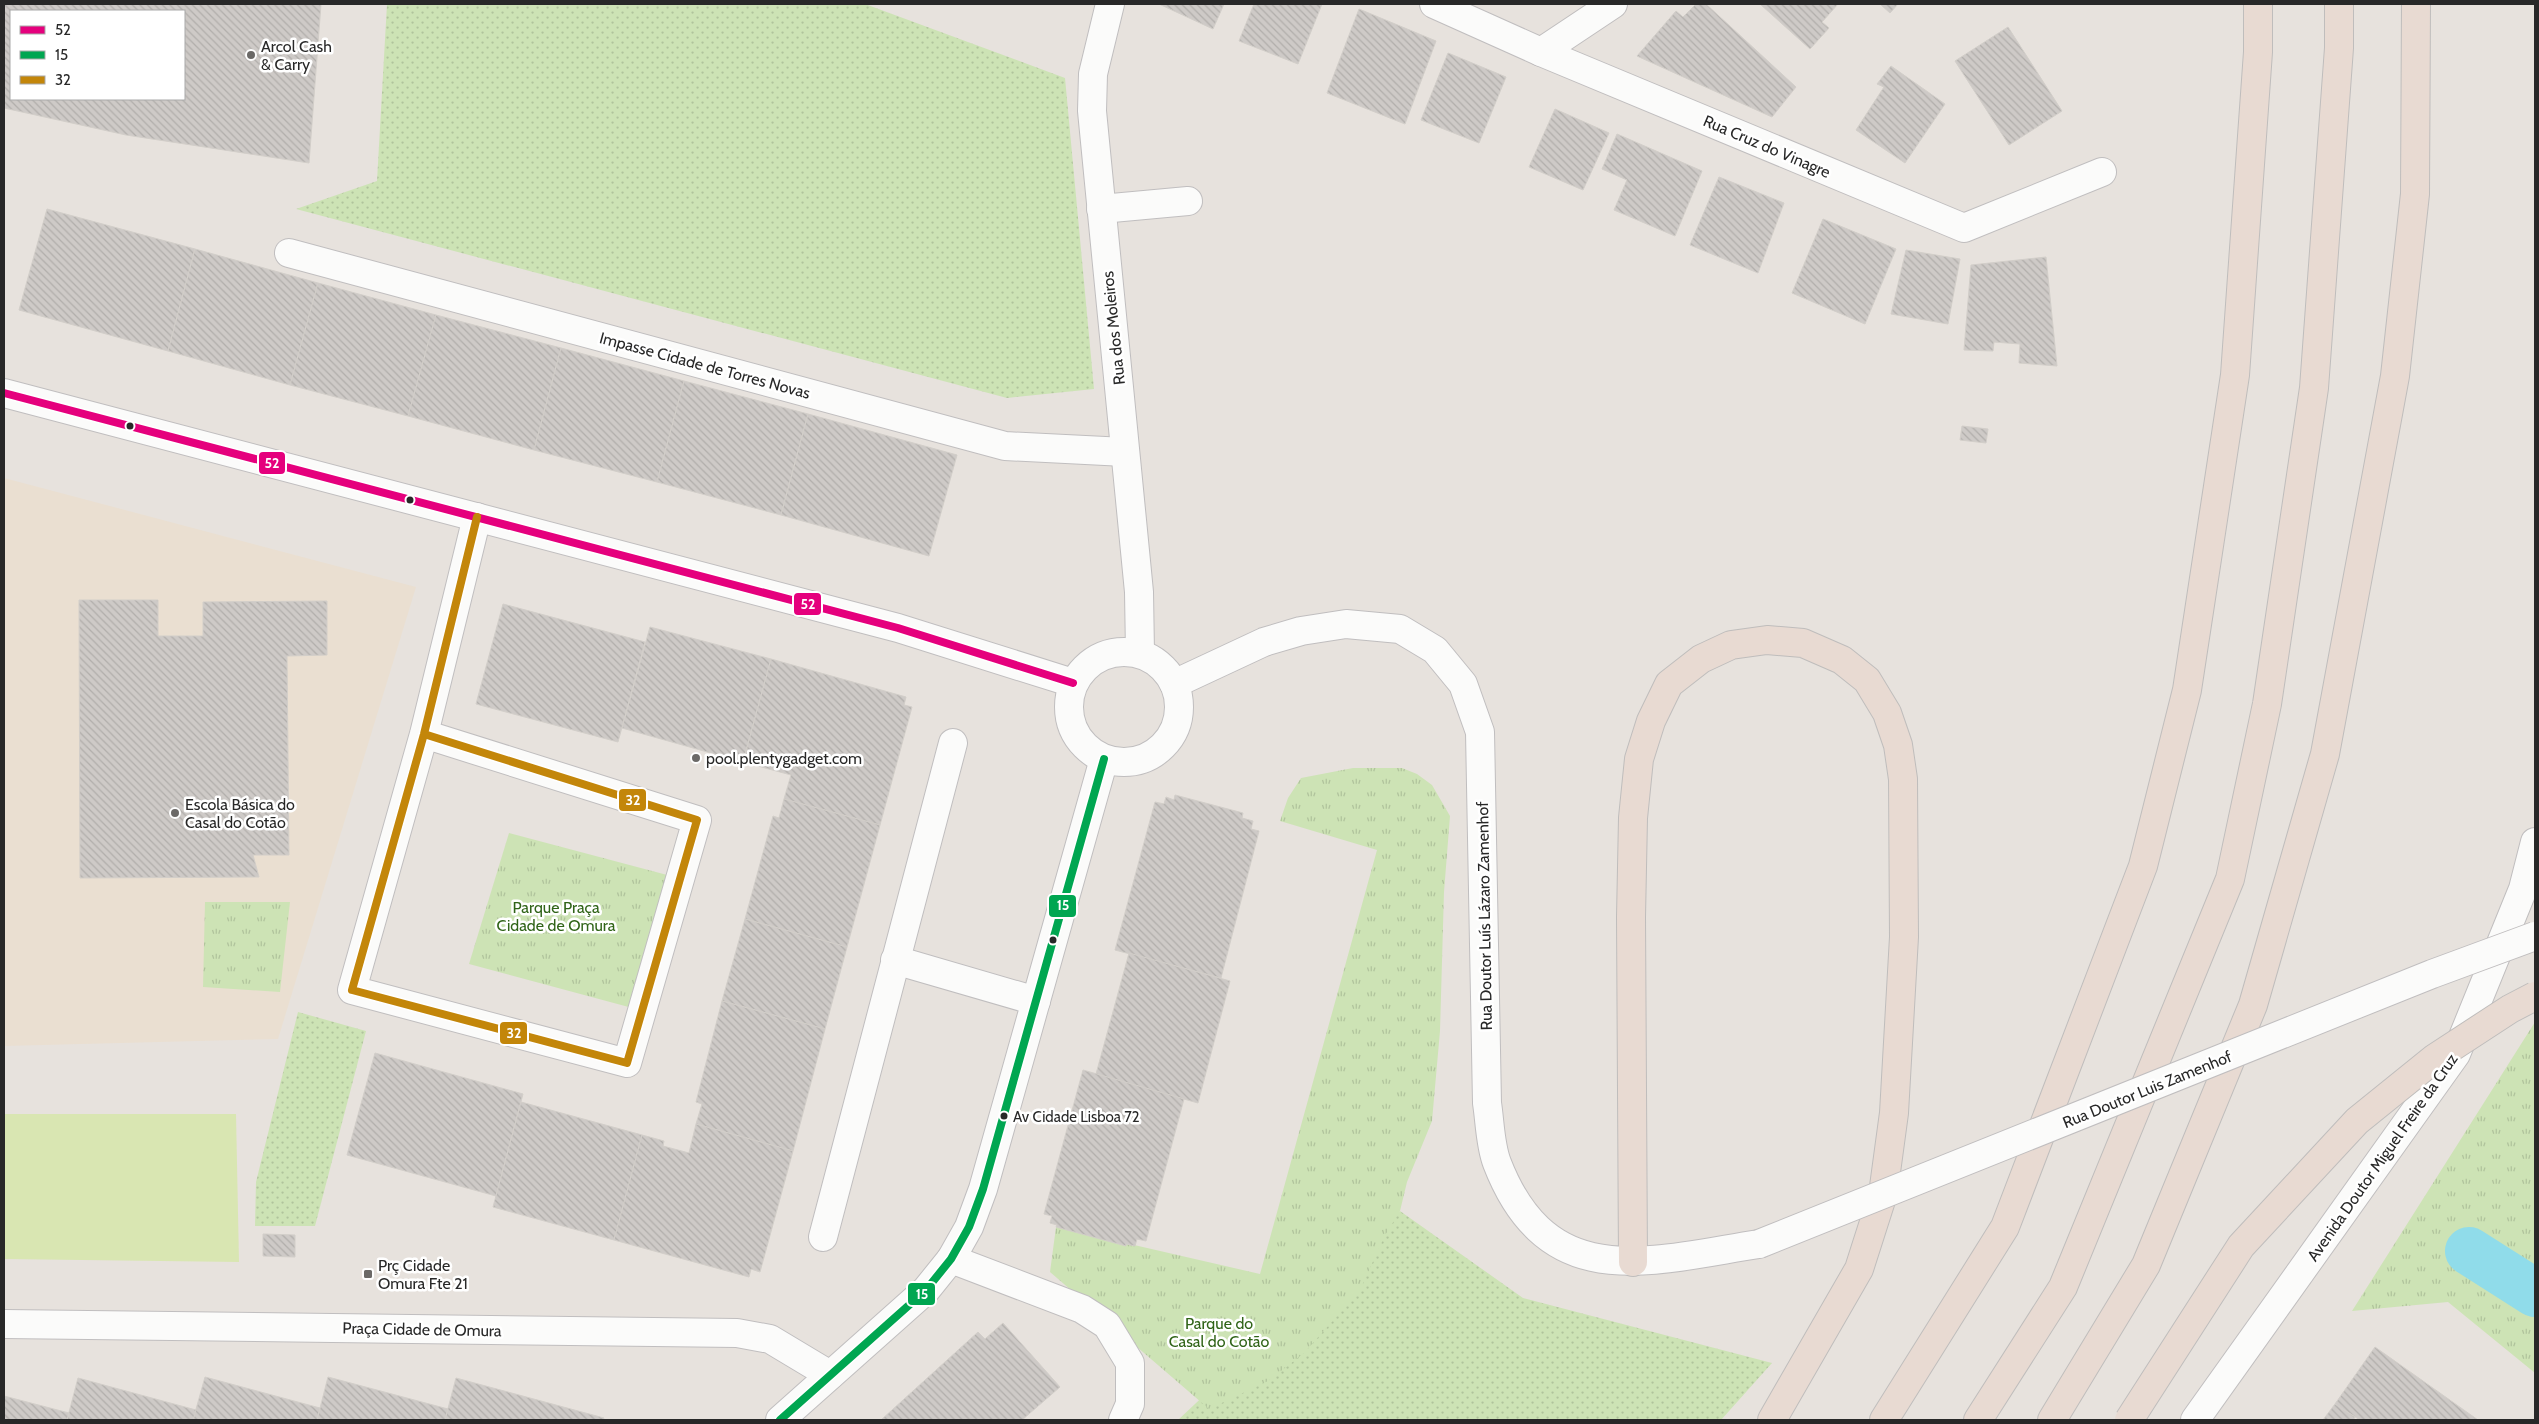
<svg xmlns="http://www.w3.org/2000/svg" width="2539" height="1424" font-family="Cabin,sans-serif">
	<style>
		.education { fill: #eadfd1 }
		.grass { fill: url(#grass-dots) }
		.park { fill: url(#park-tufts) }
		.pitch { fill: #d9e6b2 }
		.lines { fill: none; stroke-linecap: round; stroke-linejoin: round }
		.canal { stroke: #90dcea; stroke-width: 48 }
		.building { fill: url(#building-back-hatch); stroke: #d2cec9; fill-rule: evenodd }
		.minor-casing { stroke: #c0bebf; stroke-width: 30 }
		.highway-casing { stroke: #bfbdbc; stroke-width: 30 }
		.minor { stroke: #fbfbfa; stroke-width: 28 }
		.highway { stroke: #e8dad2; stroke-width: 28 }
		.minor-bridge-casing { stroke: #c0bebf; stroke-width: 30; stroke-linecap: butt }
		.highway-bridge-casing { stroke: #bfbdbc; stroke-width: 30; stroke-linecap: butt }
		.minor-bridge { stroke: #fbfbfa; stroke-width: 28 }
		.highway-bridge { stroke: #e8dad2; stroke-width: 28 }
		.bus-1-casing { stroke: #fff; stroke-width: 11 }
		.bus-2-casing { stroke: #fff; stroke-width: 11 }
		.bus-3-casing { stroke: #fff; stroke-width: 11 }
		.bus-1 { stroke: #e5007d; stroke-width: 8 }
		.bus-2 { stroke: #00a651; stroke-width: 8 }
		.bus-3 { stroke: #c3860a; stroke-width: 8 }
		.poi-dot { fill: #6b6967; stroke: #fff; stroke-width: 2 }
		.bus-dot { fill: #282828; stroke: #fff; stroke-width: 2 }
		.labels { text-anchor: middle; stroke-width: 5; stroke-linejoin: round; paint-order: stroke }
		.bus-label { font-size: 15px; fill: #282828; stroke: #fff; text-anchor: start }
		.poi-label { font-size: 16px; fill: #282828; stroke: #fff; text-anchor: start }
		.street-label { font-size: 16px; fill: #282828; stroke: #fff }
		.park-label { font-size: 16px; fill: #306418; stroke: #fff }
		.line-badge { stroke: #fff; stroke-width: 2 }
		.badge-label { font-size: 14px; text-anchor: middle; font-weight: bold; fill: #fff }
	</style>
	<defs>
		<pattern id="grass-dots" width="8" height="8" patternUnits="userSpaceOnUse" patternTransform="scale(1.25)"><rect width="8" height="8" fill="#cde3b5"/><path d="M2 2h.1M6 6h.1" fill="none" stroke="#b0c39c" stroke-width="1.8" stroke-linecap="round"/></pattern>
		<pattern id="park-tufts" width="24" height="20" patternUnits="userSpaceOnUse" patternTransform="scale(1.25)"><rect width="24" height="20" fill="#cde3b5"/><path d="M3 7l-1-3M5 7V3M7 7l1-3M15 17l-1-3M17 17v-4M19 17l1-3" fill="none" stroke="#b0c39c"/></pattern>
		<pattern id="building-back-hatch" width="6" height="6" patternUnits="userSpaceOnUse" patternTransform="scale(1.25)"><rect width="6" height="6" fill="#cecac7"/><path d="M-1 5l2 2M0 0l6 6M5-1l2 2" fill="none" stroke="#b1aeab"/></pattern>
	</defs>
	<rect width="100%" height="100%" fill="#e7e2dd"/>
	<polygon class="education" points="4,478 416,587 278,1039 4,1046"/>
	<g class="grass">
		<polygon points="387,4 865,4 1065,78 1094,389 1007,398 296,209 377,181"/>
		<polygon points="298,1012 366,1031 315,1226 255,1226 256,1182"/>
		<polygon points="1400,1211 1523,1298 1772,1363 1721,1420 1178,1420"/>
	</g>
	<g class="park">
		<polygon points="1353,768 1402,768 1417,774 1432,785 1450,816 1444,892 1440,1031 1432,1121 1407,1182 1400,1211 1384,1237 1360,1290 1304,1353 1268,1381 1209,1409 1050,1272 1056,1227 1260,1274 1377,850 1280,821 1288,798 1301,778"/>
		<polygon points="509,833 671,876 636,1009 469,964"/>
		<polygon points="205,902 290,902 280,992 203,987"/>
		<polygon points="2535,1022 2535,1373 2448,1302 2352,1311"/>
	</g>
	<polygon class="pitch" points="4,1114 236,1114 239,1262 4,1259"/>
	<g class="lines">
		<polyline class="canal" points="2469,1251 2535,1293"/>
	</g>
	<g class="building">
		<path d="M4,4H321L309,163L126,135L4,108ZM11,11H184V99H11Z"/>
		<polygon points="1159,4 1224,4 1213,29"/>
		<polygon points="1254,4 1322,4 1298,64 1239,41"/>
		<polygon points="1696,4 1706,4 1796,87 1772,117 1637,56 1676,11 1683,17"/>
		<polygon points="1760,4 1838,4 1822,22 1829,28 1810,49"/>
		<polygon points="1880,4 1898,4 1890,13"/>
		<polygon points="1359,9 1436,41 1405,124 1327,93"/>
		<polygon points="2008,27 2062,111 2009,145 1955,61"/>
		<polygon points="1448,53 1506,77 1479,143 1421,120"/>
		<polygon points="1891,66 1945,104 1905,163 1856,130 1884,87 1877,84"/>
		<polygon points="1555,109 1609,133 1583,190 1529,167"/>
		<polygon points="1617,134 1702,171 1675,236 1614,210 1627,180 1602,169"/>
		<polygon points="1719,177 1784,203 1758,273 1690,245"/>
		<polygon points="47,209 195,249 168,351 19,310"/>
		<polygon points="1823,219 1896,249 1865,324 1792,293"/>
		<polygon points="195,249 318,283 290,385 168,351"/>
		<polygon points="1906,250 1960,259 1948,324 1891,314"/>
		<polygon points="2046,257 2057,366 2019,363 2020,344 1994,342 1993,351 1964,350 1971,265"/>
		<polygon points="318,283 436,315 408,416 290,385"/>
		<polygon points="436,315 561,348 534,450 408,416"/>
		<polygon points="561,348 684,381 657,482 534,450"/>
		<polygon points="684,381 808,414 781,515 657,482"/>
		<polygon points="808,414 957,455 929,556 781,515"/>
		<polygon points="1962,426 1988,429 1986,443 1960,440"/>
		<polygon points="79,600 158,600 158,636 203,636 203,602 327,601 327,655 287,656 289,855 253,855 259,877 80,878"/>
		<polygon points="503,604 645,642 618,742 476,704"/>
		<polygon points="650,627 771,659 743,762 622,728"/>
		<polygon points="771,659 906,697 904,705 912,707 880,825 784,799 791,775 743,762"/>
		<polygon points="1175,795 1243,813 1242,818 1253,821 1251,829 1259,831 1221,978 1115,950 1155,802 1164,804 1166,797 1174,800"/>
		<polygon points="784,799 880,825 847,947 745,919 773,816 779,818"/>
		<polygon points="745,919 847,947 825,1029 722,1001"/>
		<polygon points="1129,953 1230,981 1198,1103 1096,1074"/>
		<polygon points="722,1001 825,1029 793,1151 696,1124 702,1104 696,1102"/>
		<polygon points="375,1053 523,1094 496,1196 347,1155"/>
		<polygon points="1083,1070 1184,1099 1146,1241 1137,1239 1135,1246 1126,1244 1126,1246 1056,1227 1057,1225 1050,1223 1052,1216 1044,1214"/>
		<polygon points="521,1102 642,1135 614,1240 493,1207"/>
		<polygon points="696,1124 793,1151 760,1272 751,1269 749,1277 614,1240 642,1135 664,1141 663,1146 689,1153"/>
		<polygon points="263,1234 295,1235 295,1257 263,1256"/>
		<polygon points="1003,1323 1060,1387 1022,1420 881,1420 978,1332 985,1339"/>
		<polygon points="2375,1347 2478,1420 2360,1420 2335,1404"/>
		<polygon points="205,1377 320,1408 317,1420 193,1420"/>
		<polygon points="328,1377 448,1409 445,1420 317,1420"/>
		<polygon points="78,1378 196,1410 193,1420 67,1420"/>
		<polygon points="456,1378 604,1418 603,1420 445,1420"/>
		<polygon points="4,1396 69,1413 67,1420 4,1420"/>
		<polygon points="2335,1404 2355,1417 2353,1420 2323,1420"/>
	</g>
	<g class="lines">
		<g class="minor-casing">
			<g id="minor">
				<polyline points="1110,4 1093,74 1092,111 1139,592 1140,653"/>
				<polyline points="1434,4 1541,52 1964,228 2102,172"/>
				<polyline points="1541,52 1613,4"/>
				<polyline points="1101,209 1188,201"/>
				<polyline points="289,253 1005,446 1125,452"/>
				<polyline points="4,393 898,628 1073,683"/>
				<circle cx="1124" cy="707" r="55"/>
				<path d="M1174,684L1264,642L1301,631L1346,624L1400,629L1435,650L1463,684L1480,732L1487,1103C1490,1122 1490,1145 1497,1163C1548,1295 1649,1261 1759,1244"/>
				<polyline points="424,734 697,820 627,1063 352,990 424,734 477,517"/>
				<polyline points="895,960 1036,1001"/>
				<polyline points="823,1237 953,743"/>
				<polyline points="951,1259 1082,1309 1107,1325 1130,1363 1130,1404 1123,1420"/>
				<polyline points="4,1324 737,1333 770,1339 830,1375"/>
				<polyline points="780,1420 926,1290 951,1259 969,1227 983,1189 1104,759"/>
				<polyline points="2195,1420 2456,1054 2523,889 2535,842"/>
			</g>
		</g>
		<g class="highway-casing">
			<g id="highway">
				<polyline points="1633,1262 1631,917 1633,818 1639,759 1651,721 1669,684 1701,659 1731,645 1767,640 1803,643 1842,660 1867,680 1887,713 1898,745 1903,779 1904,937 1894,1113 1883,1194 1859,1269 1772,1420"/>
				<polyline points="1884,1420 2005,1227 2143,866 2187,690 2235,375 2258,52 2258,4"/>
				<polyline points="1978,1420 2063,1287 2230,879 2267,704 2314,388 2339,48 2339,4"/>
				<polyline points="2052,1420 2146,1265 2253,1005 2325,754 2395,376 2415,194 2416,4"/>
			</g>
		</g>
		<use href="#minor" class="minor"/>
		<use href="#highway" class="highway"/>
		<g class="minor-bridge-casing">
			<polyline id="minor-bridge" points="1759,1244 2432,974 2535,936"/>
		</g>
		<g class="highway-bridge-casing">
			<polyline id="highway-bridge" points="2129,1420 2241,1246 2357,1121 2435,1058 2510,1009 2535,996"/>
		</g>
		<use href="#minor-bridge" class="minor-bridge"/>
		<use href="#highway-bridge" class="highway-bridge"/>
		<g class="bus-1-casing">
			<polyline id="bus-1" points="4,393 898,628 1073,683"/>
		</g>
		<g class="bus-2-casing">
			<polyline id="bus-2" points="780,1420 926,1290 951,1259 969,1227 983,1189 1104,759"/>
		</g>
		<g class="bus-3-casing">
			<polyline id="bus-3" points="424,734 697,820 627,1063 352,990 424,734 477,517"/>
		</g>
		<use href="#bus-1" class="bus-1"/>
		<use href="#bus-2" class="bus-2"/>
		<use href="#bus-3" class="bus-3"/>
	</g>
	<g class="poi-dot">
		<circle cx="251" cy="55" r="5"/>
		<circle cx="696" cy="758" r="5"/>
		<circle cx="175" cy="813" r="5"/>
		<rect x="363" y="1269" width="10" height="10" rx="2.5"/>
	</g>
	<g class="bus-dot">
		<circle cx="130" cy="426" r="4.5"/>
		<circle cx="410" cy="500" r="4.5"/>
		<circle cx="1053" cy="940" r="4.5"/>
		<circle cx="1004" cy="1116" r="4.5"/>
	</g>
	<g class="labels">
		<g class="bus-label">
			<text x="1013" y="1122">Av Cidade Lisboa 72</text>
		</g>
		<g class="poi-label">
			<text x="261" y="52">Arcol Cash<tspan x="261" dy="18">&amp; Carry</tspan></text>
			<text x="706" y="764">pool.plentygadget.com</text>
			<text x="185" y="810">Escola Básica do<tspan x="185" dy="18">Casal do Cotão</tspan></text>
			<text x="378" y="1271">Prç Cidade<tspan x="378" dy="18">Omura Fte 21</tspan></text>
		</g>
		<g class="street-label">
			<text transform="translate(1767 146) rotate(23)" y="6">Rua Cruz do Vinagre</text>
			<text transform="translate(1113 328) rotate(-96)" y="6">Rua dos Moleiros</text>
			<text transform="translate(705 365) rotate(15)" y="6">Impasse Cidade de Torres Novas</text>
			<text transform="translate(1484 916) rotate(-91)" y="6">Rua Doutor Luís Lázaro Zamenhof</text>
			<text transform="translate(2147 1089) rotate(-22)" y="6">Rua Doutor Luis Zamenhof</text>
			<text transform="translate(2382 1157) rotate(-55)" y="6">Avenida Doutor Miguel Freire da Cruz</text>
			<text transform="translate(422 1329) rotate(1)" y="6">Praça Cidade de Omura</text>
		</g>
		<g class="park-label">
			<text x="556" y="913">Parque Praça<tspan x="556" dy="18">Cidade de Omura</tspan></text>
			<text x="1219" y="1329">Parque do<tspan x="1219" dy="18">Casal do Cotão</tspan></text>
		</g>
	</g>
	<g class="line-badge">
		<rect x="258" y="451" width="28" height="24" rx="5" fill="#e5007d"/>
		<rect x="793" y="592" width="29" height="24" rx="5" fill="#e5007d"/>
		<rect x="618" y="788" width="29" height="24" rx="5" fill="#c3860a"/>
		<rect x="1048" y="894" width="29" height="24" rx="5" fill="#00a651"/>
		<rect x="499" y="1021" width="29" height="24" rx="5" fill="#c3860a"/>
		<rect x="907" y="1282" width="29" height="24" rx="5" fill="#00a651"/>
	</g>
	<g class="badge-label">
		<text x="272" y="468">52</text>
		<text x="808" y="609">52</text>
		<text x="633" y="805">32</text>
		<text x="1063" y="910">15</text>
		<text x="514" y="1038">32</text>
		<text x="922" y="1299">15</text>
	</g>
	<rect width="2539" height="1424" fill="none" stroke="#282828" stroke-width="10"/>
	<rect x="10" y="10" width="175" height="90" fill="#ffffff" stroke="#a9a9a9"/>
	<rect x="20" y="26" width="25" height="8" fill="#e5007d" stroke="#a9a9a9"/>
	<text x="55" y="35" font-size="15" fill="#282828">52</text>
	<rect x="20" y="51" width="25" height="8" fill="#00a651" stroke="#a9a9a9"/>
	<text x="55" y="60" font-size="15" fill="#282828">15</text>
	<rect x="20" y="76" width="25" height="8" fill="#c3860a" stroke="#a9a9a9"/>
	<text x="55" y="85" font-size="15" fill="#282828">32</text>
</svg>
